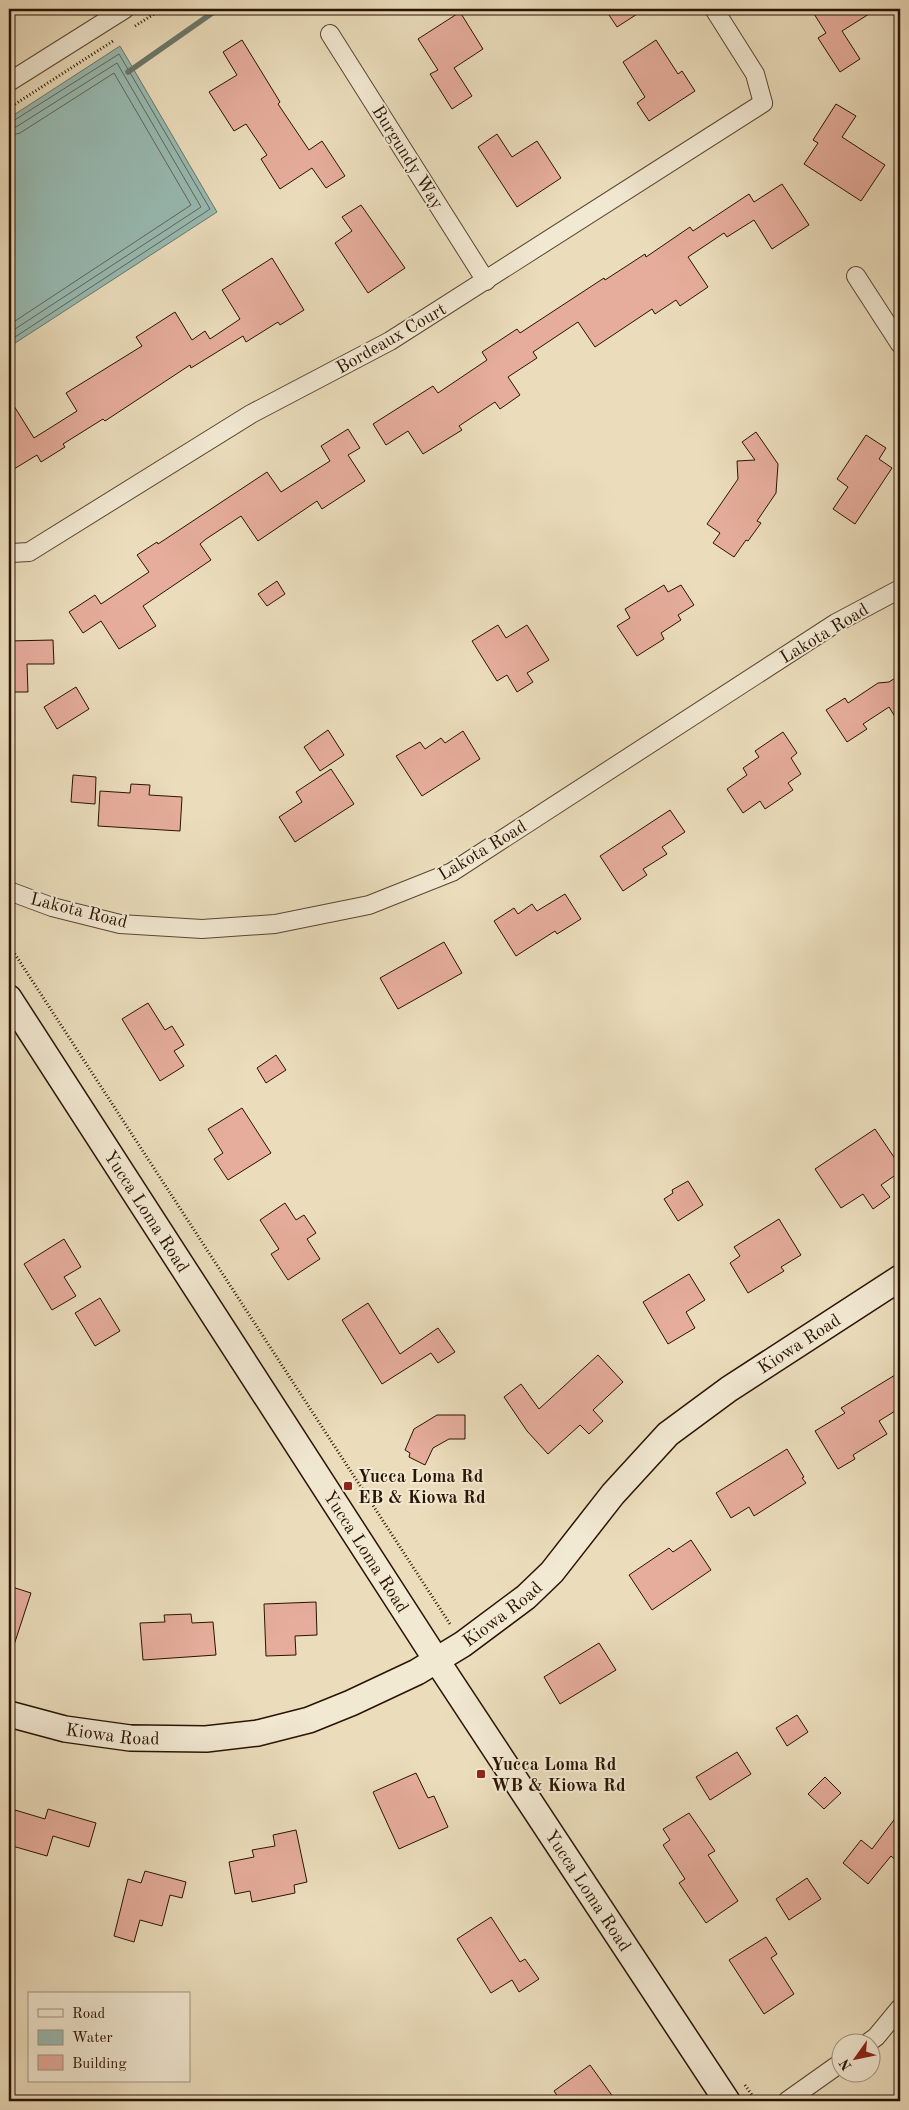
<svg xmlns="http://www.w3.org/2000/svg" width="909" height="2110" font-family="'Old Standard TT',serif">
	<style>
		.water { fill: #98bbb3; stroke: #6c786c }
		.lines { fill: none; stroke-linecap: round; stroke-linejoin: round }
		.shore { stroke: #60675a; stroke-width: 1 }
		.stream { stroke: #6c786c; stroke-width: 5.5 }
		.building { fill: #e6ad9c; stroke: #291302 }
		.street-casing { stroke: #5a4630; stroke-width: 20 }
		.secondary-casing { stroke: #291302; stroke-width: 28 }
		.path { stroke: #291302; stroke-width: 3; stroke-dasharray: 1 2.5; stroke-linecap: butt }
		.street { stroke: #f2e9d3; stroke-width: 18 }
		.secondary { stroke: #f2e9d3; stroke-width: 25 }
		.poi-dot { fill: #8f2418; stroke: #f2e9d3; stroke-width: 2 }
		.labels { text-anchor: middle; stroke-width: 4; stroke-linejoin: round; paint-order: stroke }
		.street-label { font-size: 18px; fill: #291302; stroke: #f2e9d3 }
		.poi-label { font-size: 18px; font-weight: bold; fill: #291302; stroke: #f2e9d3; text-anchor: start }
	</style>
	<rect width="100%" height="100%" fill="#ebddbc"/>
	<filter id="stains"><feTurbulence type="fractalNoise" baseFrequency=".004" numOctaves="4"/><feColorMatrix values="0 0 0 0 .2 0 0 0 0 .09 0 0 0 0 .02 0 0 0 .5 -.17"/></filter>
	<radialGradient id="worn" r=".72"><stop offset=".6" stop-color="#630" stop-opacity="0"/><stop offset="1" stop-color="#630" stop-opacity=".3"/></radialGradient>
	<polygon class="water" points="120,46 217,212 9,347 9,118"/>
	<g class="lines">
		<g class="shore">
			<polyline points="9,122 13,121 119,54 210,209 9,341"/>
			<polyline points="9,128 16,127 117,63 201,207 9,333"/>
			<polyline points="9,136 20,133 114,73 191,205 9,325"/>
		</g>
		<polyline class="stream" points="128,72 218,9"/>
	</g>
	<g class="building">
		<polygon points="605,9 645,9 617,27"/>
		<polygon points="811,9 877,9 842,31 860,59 840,72 818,38 826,33"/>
		<polygon points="460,12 483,49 454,68 472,96 452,109 430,74 438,70 418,39"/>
		<polygon points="242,40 280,102 278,104 309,150 322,141 345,176 326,188 312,168 280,189 261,159 267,155 246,124 234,131 209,92 237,75 223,52"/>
		<polygon points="656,40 678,74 682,71 695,91 649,121 637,103 645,97 623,62"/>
		<polygon points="836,104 856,116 842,137 885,165 861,201 804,164 818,143 813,140"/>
		<polygon points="497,134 512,157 537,141 561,178 517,207 478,147"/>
		<polygon points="782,184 809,225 772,249 754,220 727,237 724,233 688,257 708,287 680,306 676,300 655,314 652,309 595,347 578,322 533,352 537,358 508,377 520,395 500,409 495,402 459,426 462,430 423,454 408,431 386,445 373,424 433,386 438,393 487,360 482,352 517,329 520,333 604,278 605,280 645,254 646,257 690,227 693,231 749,194 754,202"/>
		<polygon points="361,205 405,268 368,293 335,243 352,231 342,217"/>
		<polygon points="272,258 304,310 280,325 278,322 246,342 243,336 191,368 190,365 105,421 103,419 63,444 65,447 41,462 37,455 9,472 9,398 34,438 77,411 66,393 142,346 136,337 175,312 192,340 205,331 210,339 240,319 222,290"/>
		<polygon points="348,429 360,448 348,455 365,481 322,509 317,501 258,541 241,516 206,539 200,544 211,560 143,606 156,626 119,649 101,621 83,633 69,612 95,595 101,604 149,572 137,555 157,542 158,544 267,472 281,492 330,461 321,446"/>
		<polygon points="756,432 778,464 776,493 757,521 761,523 748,541 746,540 734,557 713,543 720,533 707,524 738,479 737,461 755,460 742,442"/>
		<polygon points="866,435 886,448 879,459 892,468 855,524 833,509 848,487 837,479"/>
		<polygon points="277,581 285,594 267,606 258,594"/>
		<polygon points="664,585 668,592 681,585 694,605 678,615 681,620 661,633 664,639 637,656 617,626 630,618 625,609"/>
		<polygon points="498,625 506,638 527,625 549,660 527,673 533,682 517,692 507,675 497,681 472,641"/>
		<polygon points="53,640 54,664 27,664 28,692 9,692 9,641"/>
		<polygon points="900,675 900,725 889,707 863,724 867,729 847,742 826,710 845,698 848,703 878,683 889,682"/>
		<polygon points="76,687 89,709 57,729 44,707"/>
		<polygon points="328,730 344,755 320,771 304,747"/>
		<polygon points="463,731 480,759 422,796 396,756 420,742 425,749 441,738 445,743"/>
		<polygon points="783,732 797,753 791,758 801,774 788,783 793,790 765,809 760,801 743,813 727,789 747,775 743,768 759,757 755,751"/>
		<polygon points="331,769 354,804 295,842 279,817 302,802 296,792"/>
		<polygon points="73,775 96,777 95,804 71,802"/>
		<polygon points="131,784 150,785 149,795 182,797 180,831 98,826 100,791 130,793"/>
		<polygon points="670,810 685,832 662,847 667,854 643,869 647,875 623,891 600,856"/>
		<polygon points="565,894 581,919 557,934 555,931 516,956 494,921 514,908 518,914 532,904 537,911"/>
		<polygon points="444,942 462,973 398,1009 380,978"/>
		<polygon points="148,1003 165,1030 172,1026 184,1045 174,1051 184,1066 160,1081 122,1019"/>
		<polygon points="276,1055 286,1070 266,1083 257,1068"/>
		<polygon points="242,1108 271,1153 228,1180 214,1159 223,1153 208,1129"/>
		<polygon points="875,1129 900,1166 900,1172 881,1185 890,1197 873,1209 863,1194 841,1208 815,1169"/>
		<polygon points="688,1181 703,1205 678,1221 664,1199 673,1193 672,1190"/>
		<polygon points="285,1203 296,1220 304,1215 316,1233 307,1239 320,1259 288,1280 271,1254 279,1249 260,1220"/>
		<polygon points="779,1219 801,1255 781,1267 784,1271 748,1293 730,1263 740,1256 734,1247"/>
		<polygon points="64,1239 81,1267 64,1277 76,1296 52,1310 24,1264"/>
		<polygon points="689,1274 705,1300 686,1312 695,1328 668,1344 643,1302"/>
		<polygon points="100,1298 120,1331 95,1346 75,1313"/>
		<polygon points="368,1303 400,1354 438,1328 455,1352 438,1363 431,1353 382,1384 342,1320"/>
		<polygon points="598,1355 623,1382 593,1410 603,1421 589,1434 580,1425 548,1454 527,1431 504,1397 521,1384 539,1409"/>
		<polygon points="900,1372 900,1408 879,1421 887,1434 853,1455 855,1459 838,1469 815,1431 845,1413 841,1408"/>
		<polygon points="437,1415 465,1415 465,1439 449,1439 433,1448 425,1465 409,1457 410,1453 405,1450 414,1429"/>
		<polygon points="787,1449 804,1477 802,1478 806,1483 754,1516 749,1507 731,1518 716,1493"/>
		<polygon points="691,1540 711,1570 652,1610 629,1575 669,1548 673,1552"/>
		<polygon points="9,1586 31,1593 12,1651 9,1651"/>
		<polygon points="316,1602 317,1635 295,1636 296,1655 266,1656 264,1604"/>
		<polygon points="191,1614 192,1623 213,1622 216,1655 143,1660 140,1623 165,1622 164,1615"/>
		<polygon points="599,1643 616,1670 560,1704 544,1677"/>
		<polygon points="797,1715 808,1732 787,1746 776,1728"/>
		<polygon points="737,1752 751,1774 710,1800 696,1777"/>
		<polygon points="416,1773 428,1798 434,1796 448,1827 399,1849 373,1792"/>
		<polygon points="825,1777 841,1793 824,1809 808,1794"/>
		<polygon points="48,1809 96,1823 89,1847 53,1836 47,1856 9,1845 9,1831 15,1810 45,1819"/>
		<polygon points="900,1812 900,1864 891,1856 868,1884 843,1863 861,1840 872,1849"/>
		<polygon points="689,1813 715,1851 708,1855 738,1901 706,1923 679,1883 685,1879 663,1845 670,1840 663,1829"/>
		<polygon points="296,1830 307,1882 294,1885 295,1893 252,1902 250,1891 235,1894 229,1862 254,1857 252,1850 275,1846 273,1835"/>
		<polygon points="145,1871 186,1882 182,1898 170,1895 162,1926 140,1920 134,1942 114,1936 128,1879 141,1883"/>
		<polygon points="807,1878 821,1899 789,1920 776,1899"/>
		<polygon points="491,1917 520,1962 525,1959 539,1979 519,1992 512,1980 491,1993 457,1939"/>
		<polygon points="766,1937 777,1954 771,1958 794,1994 764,2014 729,1960"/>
		<polygon points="590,2065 616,2101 561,2101 554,2091"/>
	</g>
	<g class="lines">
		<g class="street-casing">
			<g id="street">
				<polyline points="330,34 486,281"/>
				<polyline points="9,82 125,9"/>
				<polyline points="856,276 900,344"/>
				<polyline points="9,552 11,553 29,552 251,414 390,341 763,103 755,74 714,9"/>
				<polyline points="9,891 52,907 120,924 202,929 275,924 369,905 452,872 836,623 900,589"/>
				<polyline points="869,2042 876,2037 900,2008"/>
				<polyline points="787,2101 842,2062"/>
			</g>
		</g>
		<g class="secondary-casing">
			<g id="secondary">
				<path id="s1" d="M9,998L437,1661L727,2101"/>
				<path id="s2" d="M9,1714L65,1729L130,1738L206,1739L258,1733L309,1720L351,1703L417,1672L463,1644L526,1597L552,1572L613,1494L668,1434L729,1389L900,1278"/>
			</g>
		</g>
		<g class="path">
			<polyline points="135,26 162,9"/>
			<polyline points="9,108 113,41"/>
			<polyline points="9,945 450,1624"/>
			<polyline points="745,2085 756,2101"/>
		</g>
		<use href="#street" class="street"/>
		<use href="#secondary" class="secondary"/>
	</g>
	<g class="poi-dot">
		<rect x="343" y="1481" width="10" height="10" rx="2.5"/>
		<rect x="476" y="1769" width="10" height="10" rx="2.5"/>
	</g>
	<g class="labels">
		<g class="street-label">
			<text transform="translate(408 157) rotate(58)" y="6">Burgundy Way</text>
			<text transform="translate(391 338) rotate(-30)" y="6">Bordeaux Court</text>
			<text transform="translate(824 633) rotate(-31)" y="6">Lakota Road</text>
			<text transform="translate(482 850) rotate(-31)" y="6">Lakota Road</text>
			<text transform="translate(79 910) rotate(14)" y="6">Lakota Road</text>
			<text dy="6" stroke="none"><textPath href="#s1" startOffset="254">Yucca Loma Road</textPath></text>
			<text dy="6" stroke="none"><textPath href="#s2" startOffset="931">Kiowa Road</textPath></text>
			<text dy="6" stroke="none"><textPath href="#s1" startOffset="659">Yucca Loma Road</textPath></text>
			<text dy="6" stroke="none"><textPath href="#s2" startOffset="526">Kiowa Road</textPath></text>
			<text dy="6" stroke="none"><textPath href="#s2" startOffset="106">Kiowa Road</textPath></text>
			<text dy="6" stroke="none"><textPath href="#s1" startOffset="1064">Yucca Loma Road</textPath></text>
		</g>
		<g class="poi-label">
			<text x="358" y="1482">Yucca Loma Rd<tspan x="358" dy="21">EB &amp; Kiowa Rd</tspan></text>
			<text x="491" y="1770">Yucca Loma Rd<tspan x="491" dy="21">WB &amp; Kiowa Rd</tspan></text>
		</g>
	</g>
	<rect width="909" height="2110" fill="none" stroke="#ebddbc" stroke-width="30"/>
	<rect x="10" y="10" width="889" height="2090" fill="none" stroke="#291302" stroke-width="2.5"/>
	<rect x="15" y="15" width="879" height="2080" fill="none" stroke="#291302"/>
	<rect x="28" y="1992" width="162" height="90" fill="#f2e9d3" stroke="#a2937f"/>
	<rect x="38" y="2009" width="25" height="8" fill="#f2e9d3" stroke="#a2937f"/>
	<text x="72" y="2018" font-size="15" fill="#291302">Road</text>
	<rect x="38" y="2030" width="25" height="15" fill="#98bbb3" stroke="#a2937f"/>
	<text x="72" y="2042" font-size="15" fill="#291302">Water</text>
	<rect x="38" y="2055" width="25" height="15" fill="#e6ad9c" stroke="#a2937f"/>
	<text x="72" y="2068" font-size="15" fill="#291302">Building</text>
	<g transform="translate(856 2058) rotate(237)"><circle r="24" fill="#f2e9d3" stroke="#a2937f"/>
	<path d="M0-4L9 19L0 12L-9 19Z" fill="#8f2418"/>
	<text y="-8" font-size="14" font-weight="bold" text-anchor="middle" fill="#291302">N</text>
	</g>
	<rect width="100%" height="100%" filter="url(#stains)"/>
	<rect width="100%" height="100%" fill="url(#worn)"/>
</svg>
